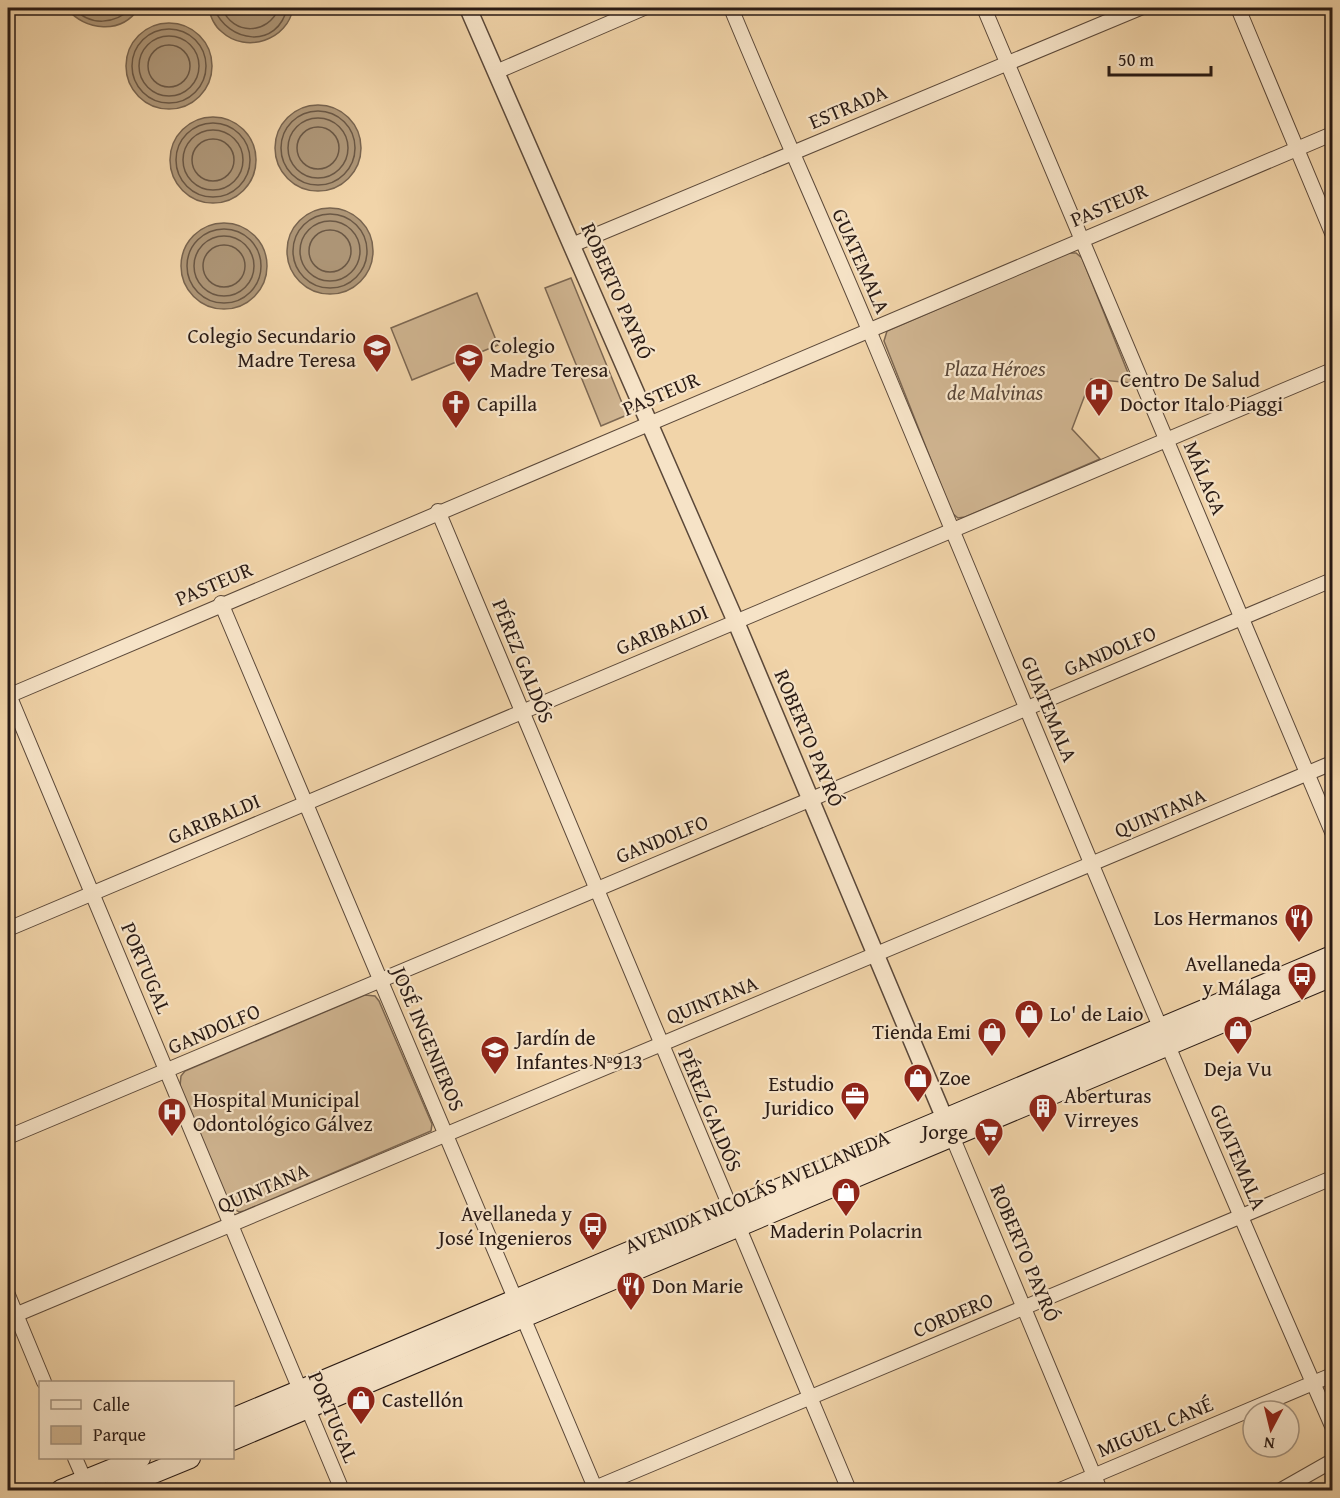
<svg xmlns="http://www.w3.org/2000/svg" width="1340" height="1498" font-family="'Gentium Book Plus',serif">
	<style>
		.green { fill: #cfb490; stroke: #7c6752; stroke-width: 1.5 }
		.water { fill: #ad9576; stroke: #78644f; stroke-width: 1.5 }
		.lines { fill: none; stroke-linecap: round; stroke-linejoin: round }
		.shore { stroke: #6b5845; stroke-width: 1.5 }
		.minor-casing { stroke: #5b4839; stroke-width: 16 }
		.tertiary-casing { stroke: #5b4839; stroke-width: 19 }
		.secondary-casing { stroke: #291a14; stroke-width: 22 }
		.minor { stroke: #f6e3c7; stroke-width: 14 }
		.tertiary { stroke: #f6e3c7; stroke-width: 16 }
		.secondary { stroke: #f6e3c7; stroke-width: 20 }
		.labels { text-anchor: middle; stroke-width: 4.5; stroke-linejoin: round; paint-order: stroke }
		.street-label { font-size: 21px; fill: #291a14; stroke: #f6e3c7 }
		.poi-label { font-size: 21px; fill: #291a14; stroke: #f6e3c7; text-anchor: start }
		.park-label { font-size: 21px; font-style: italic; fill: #5b4839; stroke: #f6e3c7 }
	</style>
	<rect width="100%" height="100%" fill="#f1d4a9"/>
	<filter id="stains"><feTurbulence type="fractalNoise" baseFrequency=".00333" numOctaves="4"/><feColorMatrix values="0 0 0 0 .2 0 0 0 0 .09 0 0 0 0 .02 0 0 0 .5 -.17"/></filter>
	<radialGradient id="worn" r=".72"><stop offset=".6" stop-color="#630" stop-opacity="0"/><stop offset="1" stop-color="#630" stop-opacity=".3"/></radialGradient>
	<g class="green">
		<polygon points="1068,253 1076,253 1082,258 1132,383 1091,379 1072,429 1100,459 965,517 958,518 952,513 884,341 887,331"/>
		<polygon points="571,278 627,415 601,426 545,288"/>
		<polygon points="477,293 498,345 412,380 391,328"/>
		<polygon points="365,995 375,996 379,1001 432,1124 431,1131 244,1211 239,1212 230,1206 180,1086 181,1076 185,1071"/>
	</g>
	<g class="water">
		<path d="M66,8H139C121,35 86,31 66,8Z"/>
		<path d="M208,8H293C288,40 246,54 222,32C214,26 211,17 208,8Z"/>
		<circle cx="169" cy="66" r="43"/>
		<circle cx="318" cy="148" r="43"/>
		<circle cx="213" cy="160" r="43"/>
		<circle cx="330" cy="251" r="43"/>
		<circle cx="224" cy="266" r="43"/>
	</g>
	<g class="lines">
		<g class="shore">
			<path d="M74,8C90,27 115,24 132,8"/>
			<path d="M214,8C228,44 278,49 287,8"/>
			<path d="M222,8C233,36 268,35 279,8"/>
			<circle cx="169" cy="66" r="37"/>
			<circle cx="169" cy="66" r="30"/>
			<circle cx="169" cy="66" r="21"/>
			<circle cx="318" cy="148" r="37"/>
			<circle cx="318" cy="148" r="30"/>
			<circle cx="213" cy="160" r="37"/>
			<circle cx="318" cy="148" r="21"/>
			<circle cx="213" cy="160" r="30"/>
			<circle cx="213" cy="160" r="21"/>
			<circle cx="330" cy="251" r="37"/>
			<circle cx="330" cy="251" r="30"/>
			<circle cx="224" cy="266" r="37"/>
			<circle cx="330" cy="251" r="21"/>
			<circle cx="224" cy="266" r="30"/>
			<circle cx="224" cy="266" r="21"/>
		</g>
		<g class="minor-casing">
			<g id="minor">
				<path d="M731,8C776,117 825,225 871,335C1023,699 1173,1065 1332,1426"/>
				<polyline points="984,8 1332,832"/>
				<polyline points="1238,8 1332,233"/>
				<polyline points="496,72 644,8"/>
				<polyline points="572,245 1140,8"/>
				<polyline points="438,511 849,1490"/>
				<polyline points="221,603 596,1490"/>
				<polyline points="9,695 342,1490"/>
				<polyline points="8,696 1332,134"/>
				<polyline points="8,929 1332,370"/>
				<polyline points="952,1136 1100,1490"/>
				<polyline points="8,1137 1332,580"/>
				<polyline points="8,1295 44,1382"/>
				<polyline points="8,1318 1332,763"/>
				<polyline points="75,1458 89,1490"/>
				<polyline points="590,1490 1332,1178"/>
				<polyline points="1060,1490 1332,1375"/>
				<polyline points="1281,1490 1332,1461"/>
			</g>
		</g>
		<g class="tertiary-casing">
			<polyline id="tertiary" points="468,8 736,622 949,1129"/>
		</g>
		<g class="secondary-casing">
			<g id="secondary">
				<polyline points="232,1419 1332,956"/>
				<polyline points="232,1440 1332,976"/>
				<polyline points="61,1490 140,1458"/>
				<polyline points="112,1490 190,1458"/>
			</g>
		</g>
		<use href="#minor" class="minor"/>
		<use href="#tertiary" class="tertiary"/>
		<use href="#secondary" class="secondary"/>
	</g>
	<defs>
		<g id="school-pin" transform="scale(1.5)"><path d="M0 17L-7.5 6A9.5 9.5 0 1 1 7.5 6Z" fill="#8f2418" stroke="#f6e3c7"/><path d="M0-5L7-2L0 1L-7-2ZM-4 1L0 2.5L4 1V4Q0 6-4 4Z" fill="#fff"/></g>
		<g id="hospital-pin" transform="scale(1.5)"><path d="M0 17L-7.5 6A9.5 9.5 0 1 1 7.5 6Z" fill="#8f2418" stroke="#f6e3c7"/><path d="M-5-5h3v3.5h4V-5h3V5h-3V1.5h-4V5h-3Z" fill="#fff"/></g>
		<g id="church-pin" transform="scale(1.5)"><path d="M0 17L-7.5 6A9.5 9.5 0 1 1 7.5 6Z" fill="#8f2418" stroke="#f6e3c7"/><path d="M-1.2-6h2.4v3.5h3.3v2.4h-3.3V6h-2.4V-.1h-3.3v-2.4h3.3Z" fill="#fff"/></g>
		<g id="restaurant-pin" transform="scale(1.5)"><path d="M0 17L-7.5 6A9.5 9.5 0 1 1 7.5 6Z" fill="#8f2418" stroke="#f6e3c7"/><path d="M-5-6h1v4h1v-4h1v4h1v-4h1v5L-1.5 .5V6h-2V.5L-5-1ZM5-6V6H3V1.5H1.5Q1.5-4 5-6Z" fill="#fff"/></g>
		<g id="bus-pin" transform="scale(1.5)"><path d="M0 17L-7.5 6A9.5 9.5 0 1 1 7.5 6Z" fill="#8f2418" stroke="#f6e3c7"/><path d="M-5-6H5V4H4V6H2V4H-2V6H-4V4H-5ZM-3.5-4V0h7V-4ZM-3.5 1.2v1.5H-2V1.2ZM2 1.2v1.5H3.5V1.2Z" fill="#fff"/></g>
		<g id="shop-pin" transform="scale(1.5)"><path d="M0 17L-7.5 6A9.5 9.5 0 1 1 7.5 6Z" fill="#8f2418" stroke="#f6e3c7"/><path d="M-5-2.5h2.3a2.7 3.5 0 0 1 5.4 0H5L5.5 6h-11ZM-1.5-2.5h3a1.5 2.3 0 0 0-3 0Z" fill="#fff"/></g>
		<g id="office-pin" transform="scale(1.5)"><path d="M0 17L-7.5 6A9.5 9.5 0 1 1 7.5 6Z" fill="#8f2418" stroke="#f6e3c7"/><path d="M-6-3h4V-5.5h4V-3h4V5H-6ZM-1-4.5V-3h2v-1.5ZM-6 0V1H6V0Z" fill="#fff"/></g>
		<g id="building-pin" transform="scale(1.5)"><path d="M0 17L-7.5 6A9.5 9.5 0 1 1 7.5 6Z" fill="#8f2418" stroke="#f6e3c7"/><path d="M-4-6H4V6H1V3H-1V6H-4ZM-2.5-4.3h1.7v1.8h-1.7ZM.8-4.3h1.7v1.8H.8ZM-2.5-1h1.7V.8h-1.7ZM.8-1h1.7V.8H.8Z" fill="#fff"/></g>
		<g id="supermarket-pin" transform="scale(1.5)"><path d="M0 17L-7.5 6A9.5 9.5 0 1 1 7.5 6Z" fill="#8f2418" stroke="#f6e3c7"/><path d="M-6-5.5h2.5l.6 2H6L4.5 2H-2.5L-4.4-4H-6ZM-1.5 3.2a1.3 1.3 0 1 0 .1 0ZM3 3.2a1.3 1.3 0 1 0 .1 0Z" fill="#fff"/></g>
	</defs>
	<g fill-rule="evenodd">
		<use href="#school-pin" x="377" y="348"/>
		<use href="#school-pin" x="469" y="358"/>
		<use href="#hospital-pin" x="1099" y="392"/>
		<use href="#church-pin" x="456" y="404"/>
		<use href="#restaurant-pin" x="1299" y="918"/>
		<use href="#bus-pin" x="1302" y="976"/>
		<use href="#shop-pin" x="1029" y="1014"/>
		<use href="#shop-pin" x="1238" y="1030"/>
		<use href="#shop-pin" x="992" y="1032"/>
		<use href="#school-pin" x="495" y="1050"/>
		<use href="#shop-pin" x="918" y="1078"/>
		<use href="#office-pin" x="855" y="1096"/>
		<use href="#building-pin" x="1043" y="1108"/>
		<use href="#hospital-pin" x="172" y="1112"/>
		<use href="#supermarket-pin" x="989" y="1132"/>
		<use href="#shop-pin" x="846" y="1192"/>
		<use href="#bus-pin" x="593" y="1226"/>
		<use href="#restaurant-pin" x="631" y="1286"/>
		<use href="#shop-pin" x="361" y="1400"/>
	</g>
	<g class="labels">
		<g class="street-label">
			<text transform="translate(848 107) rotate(-23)" y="7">ESTRADA</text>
			<text transform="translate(1109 205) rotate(-23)" y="7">PASTEUR</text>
			<text transform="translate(861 261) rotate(66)" y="7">GUATEMALA</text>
			<text transform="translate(617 291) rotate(66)" y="7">ROBERTO PAYRÓ</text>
			<text transform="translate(661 394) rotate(-23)" y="7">PASTEUR</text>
			<text transform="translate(1205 478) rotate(67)" y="7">MÁLAGA</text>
			<text transform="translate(214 584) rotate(-23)" y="7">PASTEUR</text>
			<text transform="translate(662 630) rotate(-23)" y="7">GARIBALDI</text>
			<text transform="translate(1110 651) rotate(-23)" y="7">GANDOLFO</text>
			<text transform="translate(523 661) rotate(68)" y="7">PÉREZ GALDÓS</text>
			<text transform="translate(1049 709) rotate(67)" y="7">GUATEMALA</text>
			<text transform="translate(809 738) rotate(67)" y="7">ROBERTO PAYRÓ</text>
			<text transform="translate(1160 813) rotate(-23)" y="7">QUINTANA</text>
			<text transform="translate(214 819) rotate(-23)" y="7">GARIBALDI</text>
			<text transform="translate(662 839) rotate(-22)" y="7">GANDOLFO</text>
			<text transform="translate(146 968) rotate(67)" y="7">PORTUGAL</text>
			<text transform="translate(712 1000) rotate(-22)" y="7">QUINTANA</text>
			<text transform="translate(214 1029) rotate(-23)" y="7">GANDOLFO</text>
			<text transform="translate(428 1039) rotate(67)" y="7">JOSÉ INGENIEROS</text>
			<text transform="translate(710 1110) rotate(67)" y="7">PÉREZ GALDÓS</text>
			<text transform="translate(1238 1157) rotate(67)" y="7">GUATEMALA</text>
			<text transform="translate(263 1188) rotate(-23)" y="7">QUINTANA</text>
			<text transform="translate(757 1192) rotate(-23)" y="7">AVENIDA NICOLÁS AVELLANEDA</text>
			<text transform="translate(1025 1253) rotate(67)" y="7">ROBERTO PAYRÓ</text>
			<text transform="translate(953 1315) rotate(-23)" y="7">CORDERO</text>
			<text transform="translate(333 1417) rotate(67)" y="7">PORTUGAL</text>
			<text transform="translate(1155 1427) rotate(-23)" y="7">MIGUEL CANÉ</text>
		</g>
		<g class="poi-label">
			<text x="356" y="343" text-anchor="end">Colegio Secundario<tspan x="356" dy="24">Madre Teresa</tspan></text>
			<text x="490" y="353">Colegio<tspan x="490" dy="24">Madre Teresa</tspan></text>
			<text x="1120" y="387">Centro De Salud<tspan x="1120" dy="24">Doctor Italo Piaggi</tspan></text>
			<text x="477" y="411">Capilla</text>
			<text x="1278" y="925" text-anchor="end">Los Hermanos</text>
			<text x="1281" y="971" text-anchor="end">Avellaneda<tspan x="1281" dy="24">y Málaga</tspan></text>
			<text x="1050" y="1021">Lo' de Laio</text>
			<text x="971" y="1039" text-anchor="end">Tienda Emi</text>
			<text x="516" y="1045">Jardín de<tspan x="516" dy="24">Infantes Nº913</tspan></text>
			<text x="1238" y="1076" text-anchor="middle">Deja Vu</text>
			<text x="939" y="1085">Zoe</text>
			<text x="834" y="1091" text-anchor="end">Estudio<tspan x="834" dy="24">Juridico</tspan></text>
			<text x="1064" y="1103">Aberturas<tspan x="1064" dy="24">Virreyes</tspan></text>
			<text x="193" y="1107">Hospital Municipal<tspan x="193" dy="24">Odontológico Gálvez</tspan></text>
			<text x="968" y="1139" text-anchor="end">Jorge</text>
			<text x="572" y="1221" text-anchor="end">Avellaneda y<tspan x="572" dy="24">José Ingenieros</tspan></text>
			<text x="846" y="1238" text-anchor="middle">Maderin Polacrin</text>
			<text x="652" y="1293">Don Marie</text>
			<text x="382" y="1407">Castellón</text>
		</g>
		<g class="park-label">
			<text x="995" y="376">Plaza Héroes<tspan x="995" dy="24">de Malvinas</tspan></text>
		</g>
	</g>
	<rect width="1340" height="1498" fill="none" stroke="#f1d4a9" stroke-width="30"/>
	<rect x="9" y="9" width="1322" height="1480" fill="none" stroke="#291a14" stroke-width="3"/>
	<rect x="15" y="15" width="1310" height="1468" fill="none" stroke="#291a14" stroke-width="1.5"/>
	<rect x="39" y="1381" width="195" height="78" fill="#f6e3c7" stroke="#a4937f" stroke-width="1.5"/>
	<rect x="51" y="1400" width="30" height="9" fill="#f6e3c7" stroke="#a4937f" stroke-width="1.5"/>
	<text x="93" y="1411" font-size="18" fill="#291a14">Calle</text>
	<rect x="51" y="1426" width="30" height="18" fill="#cfb490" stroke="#a4937f" stroke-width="1.5"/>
	<text x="93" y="1441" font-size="18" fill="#291a14">Parque</text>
	<g transform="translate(1271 1429) rotate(187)"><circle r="28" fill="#f6e3c7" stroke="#a4937f" stroke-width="1.5"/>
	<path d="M0-4.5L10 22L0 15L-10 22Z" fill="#8f2418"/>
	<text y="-9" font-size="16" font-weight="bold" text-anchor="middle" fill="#291a14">N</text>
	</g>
	<path d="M1109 66v9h102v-9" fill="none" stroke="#291a14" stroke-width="3"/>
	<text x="1118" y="66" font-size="18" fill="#291a14" stroke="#f6e3c7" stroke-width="4.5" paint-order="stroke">50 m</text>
	<rect width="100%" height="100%" filter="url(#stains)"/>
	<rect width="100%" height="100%" fill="url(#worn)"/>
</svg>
